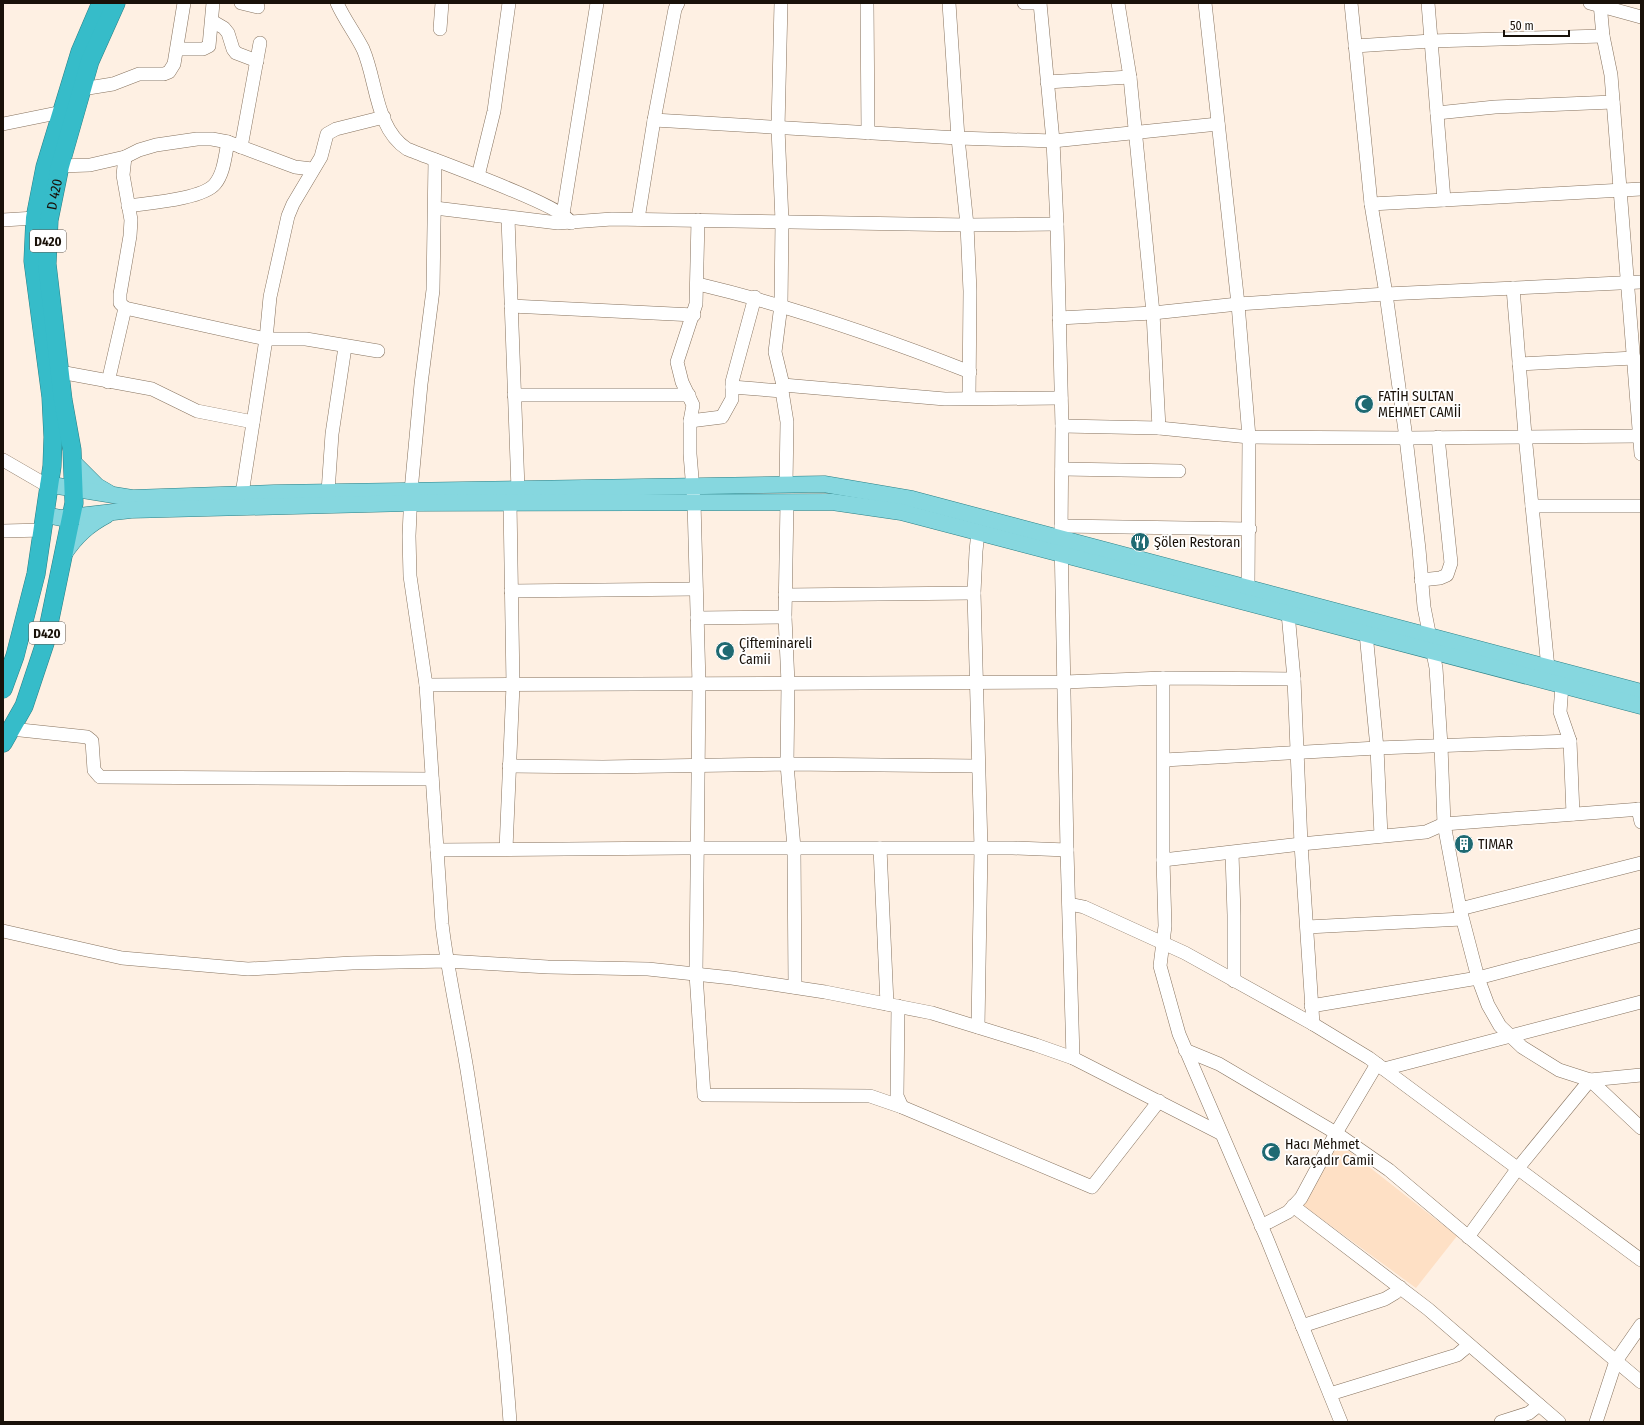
<svg xmlns="http://www.w3.org/2000/svg" width="1644" height="1425" font-family="'Fira Sans Condensed',sans-serif">
	<style>
		.built { fill: #fee0c5 }
		.lines { fill: none; stroke-linecap: round; stroke-linejoin: round }
		.minor-casing { stroke: #87735f; stroke-width: 14 }
		.major-casing { stroke: #2c8086; stroke-width: 17 }
		.highway-casing { stroke: #2c8086; stroke-width: 19 }
		.minor { stroke: #fff; stroke-width: 13 }
		.major { stroke: #86d7df; stroke-width: 16 }
		.highway { stroke: #36bcc9; stroke-width: 18 }
		.labels { text-anchor: middle; stroke-width: 3.5; stroke-linejoin: round; paint-order: stroke }
		.shield { fill: #fff; stroke: #5e5853; stroke-width: 1 }
		.shield-label { font-size: 13px; font-weight: bold; fill: #191109 }
		.street-label { font-size: 14px; fill: #191109; stroke: #fff }
		.poi-label { font-size: 14px; fill: #191109; stroke: #fff; text-anchor: start }
	</style>
	<rect width="100%" height="100%" fill="#fef0e3"/>
	<polygon class="built" points="1333,1144 1340,1144 1457,1236 1416,1288 1304,1206 1304,1199"/>
	<g class="lines">
		<g class="minor-casing">
			<g id="minor">
				<polyline points="241,3 258,7"/>
				<path d="M337,3C344,19 355,33 363,49C377,81 375,128 407,149C431,159 565,206 571,223"/>
				<polyline points="781,3 778,128 782,221 781,305 775,352 783,385 782,391 787,422 786,485"/>
				<polyline points="867,3 868,133"/>
				<polyline points="949,3 958,138 967,225 970,291 969,398"/>
				<polyline points="1024,3 1040,3"/>
				<polyline points="1040,3 1053,141 1057,224 1062,426 1061,537 1067,850 1073,1058"/>
				<polyline points="1118,3 1130,77 1153,313 1159,428"/>
				<polyline points="1205,3 1238,304 1249,437 1248,588"/>
				<polyline points="1351,3 1371,204 1386,294 1406,438 1419,549 1424,607 1436,668 1441,746 1444,824 1460,909 1478,978 1488,1005 1500,1026 1522,1047 1559,1070 1590,1080 1641,1075"/>
				<polyline points="1428,3 1444,200"/>
				<polyline points="1590,3 1641,17"/>
				<polyline points="1600,3 1603,36 1611,75 1641,454"/>
				<polyline points="212,21 224,28 228,33 233,49 236,53 257,61"/>
				<polyline points="440,29 442,3"/>
				<polyline points="1355,46 1431,41 1603,36"/>
				<polyline points="177,49 203,49 209,46 213,3"/>
				<polyline points="1047,82 1130,77"/>
				<polyline points="82,89 113,84 139,74 164,74 169,72 174,64 184,3"/>
				<polyline points="1437,113 1495,107 1613,102"/>
				<polyline points="654,120 958,138 1053,141 1218,124"/>
				<polyline points="3,124 62,112"/>
				<polyline points="241,147 260,43"/>
				<path d="M435,160L433,290L421,384L411,491L409,536L410,576L426,685L442,924C448,975 460,1025 468,1076C486,1191 502,1307 510,1422"/>
				<polyline points="60,166 90,165 125,157 139,150 156,145 197,139 212,139 228,142 295,167 312,169"/>
				<polyline points="478,176 494,111 509,3"/>
				<polyline points="1371,204 1641,189"/>
				<path d="M128,206C148,203 203,199 215,184C224,173 225,156 228,142"/>
				<polyline points="435,208 558,223 612,219 967,225 1057,224"/>
				<polyline points="563,214 597,3"/>
				<polyline points="508,218 518,489"/>
				<polyline points="638,219 654,120 675,9 678,3"/>
				<polyline points="3,220 35,218"/>
				<polyline points="698,220 696,304 677,362 682,382 693,405 690,421 690,454 694,502 699,684 696,974 704,1095 870,1096 902,1107 1092,1187 1159,1101"/>
				<path d="M698,284C791,306 881,337 970,372"/>
				<polyline points="1513,288 1525,435 1548,668"/>
				<polyline points="511,306 694,315"/>
				<polyline points="125,308 266,339 306,339 378,351"/>
				<polyline points="1059,318 1153,313 1238,304 1386,294 1641,282"/>
				<polyline points="1519,364 1634,358"/>
				<polyline points="60,372 152,389 197,411 253,422"/>
				<polyline points="108,382 125,308 120,303 120,294 130,236 131,220 123,175 125,157"/>
				<polyline points="783,385 945,399 1061,398"/>
				<polyline points="732,387 782,391"/>
				<polyline points="514,395 689,395"/>
				<polyline points="690,421 722,417 732,399 732,382 755,297"/>
				<polyline points="1062,426 1159,428 1249,437 1406,438 1641,436"/>
				<polyline points="3,460 48,486"/>
				<polyline points="1062,469 1179,471"/>
				<polyline points="328,492 332,434 345,347"/>
				<polyline points="242,494 266,339 270,297 288,216 293,204 321,157 327,134 336,129 384,117"/>
				<polyline points="787,502 785,617 788,683 787,764 794,848 795,987"/>
				<polyline points="1532,506 1641,506"/>
				<polyline points="1061,526 1250,529"/>
				<polyline points="3,531 44,530"/>
				<polyline points="1421,580 1440,578 1447,575 1451,563 1438,437"/>
				<polyline points="511,591 696,589"/>
				<polyline points="785,595 974,593"/>
				<polyline points="1288,613 1294,679 1301,844 1313,1024"/>
				<polyline points="697,618 785,617"/>
				<polyline points="1366,633 1377,748 1381,836"/>
				<polyline points="1163,678 1163,860 1165,926 1160,966 1179,1034 1267,1239 1341,1422"/>
				<polyline points="426,685 1065,682 1163,678 1294,679"/>
				<polyline points="1562,685 1560,712 1570,741 1573,814"/>
				<polyline points="11,729 87,737 92,741 94,770 100,777 432,779"/>
				<polyline points="1164,760 1377,748 1570,741"/>
				<polyline points="509,766 603,767 787,764 978,766"/>
				<polyline points="1638,809 1641,822"/>
				<polyline points="880,848 887,1004"/>
				<polyline points="506,849 513,685 510,503"/>
				<polyline points="437,850 683,848 1013,848 1067,850"/>
				<polyline points="1232,853 1234,915 1234,981"/>
				<polyline points="1163,860 1301,844 1426,832 1444,824 1641,809"/>
				<polyline points="1069,904 1084,907 1185,953 1313,1024 1369,1058 1641,1260"/>
				<polyline points="1460,909 1641,863"/>
				<polyline points="1307,927 1462,919"/>
				<polyline points="3,931 122,958 248,969 352,963 447,961 548,967 648,969 732,978 825,992 932,1013 1036,1045 1073,1058 1220,1133"/>
				<polyline points="898,1006 897,1096 902,1107"/>
				<polyline points="1311,1006 1478,978 1641,935"/>
				<polyline points="978,1027 981,848 974,593 976,551 978,532"/>
				<polyline points="1185,1050 1219,1064 1336,1133 1389,1170 1641,1382"/>
				<polyline points="1384,1069 1641,1002"/>
				<polyline points="1293,1206 1428,1309 1559,1422"/>
				<polyline points="1261,1226 1288,1212 1301,1198 1336,1133 1377,1064"/>
				<polyline points="1468,1237 1518,1168 1590,1080 1641,1128"/>
				<polyline points="1302,1326 1385,1299 1395,1293 1400,1287"/>
				<polyline points="1330,1394 1457,1355 1469,1345"/>
				<polyline points="1501,1422 1529,1413 1539,1405"/>
				<polyline points="1596,1422 1616,1361 1641,1325"/>
			</g>
		</g>
		<g class="major-casing">
			<g id="major">
				<polyline points="73,462 97,486 109,493"/>
				<polyline points="48,486 58,486 132,498 274,493 824,484 912,499 1641,692"/>
				<polyline points="46,512 51,516 61,518 131,510 410,503 832,502 901,512 1641,706"/>
				<path d="M64,554C76,536 88,525 107,515"/>
			</g>
		</g>
		<g class="highway-casing">
			<g id="highway">
				<polyline points="3,689 15,656 36,574 52,466 53,437 51,397 33,261 35,218 45,167 80,52 101,3"/>
				<path id="s1" d="M3,743L24,706L45,643L74,503L72,450L63,400L47,264L49,220L60,166L90,61L116,3"/>
			</g>
		</g>
		<use href="#minor" class="minor"/>
		<use href="#major" class="major"/>
		<use href="#highway" class="highway"/>
	</g>
	<defs>
		<g id="mosque-disc" transform="scale(1)"><circle r="9.5" fill="#1f6a72" stroke="#fff"/><path d="M3.5-4.9A6 6 0 1 0 3.5 4.9A5 5 0 1 1 3.5-4.9Z" fill="#fff"/></g>
		<g id="restaurant-disc" transform="scale(1)"><circle r="9.5" fill="#1f6a72" stroke="#fff"/><path d="M-5-6h1v4h1v-4h1v4h1v-4h1v5L-1.5 .5V6h-2V.5L-5-1ZM5-6V6H3V1.5H1.5Q1.5-4 5-6Z" fill="#fff"/></g>
		<g id="building-disc" transform="scale(1)"><circle r="9.5" fill="#1f6a72" stroke="#fff"/><path d="M-4-6H4V6H1V3H-1V6H-4ZM-2.5-4.3h1.7v1.8h-1.7ZM.8-4.3h1.7v1.8H.8ZM-2.5-1h1.7V.8h-1.7ZM.8-1h1.7V.8H.8Z" fill="#fff"/></g>
	</defs>
	<g fill-rule="evenodd">
		<use href="#mosque-disc" x="1364" y="404"/>
		<use href="#restaurant-disc" x="1140" y="542"/>
		<use href="#mosque-disc" x="725" y="651"/>
		<use href="#building-disc" x="1464" y="844"/>
		<use href="#mosque-disc" x="1271" y="1152"/>
	</g>
	<g class="labels">
		<g class="shield">
			<rect x="30" y="230" width="36" height="22" rx="3"/>
			<rect x="29" y="622" width="36" height="22" rx="3"/>
		</g>
		<g class="shield-label">
			<text x="48" y="246">D420</text>
			<text x="47" y="638">D420</text>
		</g>
		<g class="street-label">
			<text dy="5" stroke="none"><textPath href="#s1" startOffset="563">D 420</textPath></text>
		</g>
		<g class="poi-label">
			<text x="1378" y="401">FATİH SULTAN<tspan x="1378" dy="16">MEHMET CAMİİ</tspan></text>
			<text x="1154" y="547">Şölen Restoran</text>
			<text x="739" y="648">Çifteminareli<tspan x="739" dy="16">Camii</tspan></text>
			<text x="1478" y="849">TIMAR</text>
			<text x="1285" y="1149">Hacı Mehmet<tspan x="1285" dy="16">Karaçadır Camii</tspan></text>
		</g>
	</g>
	<rect width="1644" height="1425" fill="none" stroke="#191109" stroke-width="8"/>
	<path d="M1504 30v6h65v-6" fill="none" stroke="#191109" stroke-width="2"/>
	<text x="1510" y="30" font-size="12" fill="#191109" stroke="#ffffff" stroke-width="3" paint-order="stroke">50 m</text>
</svg>
